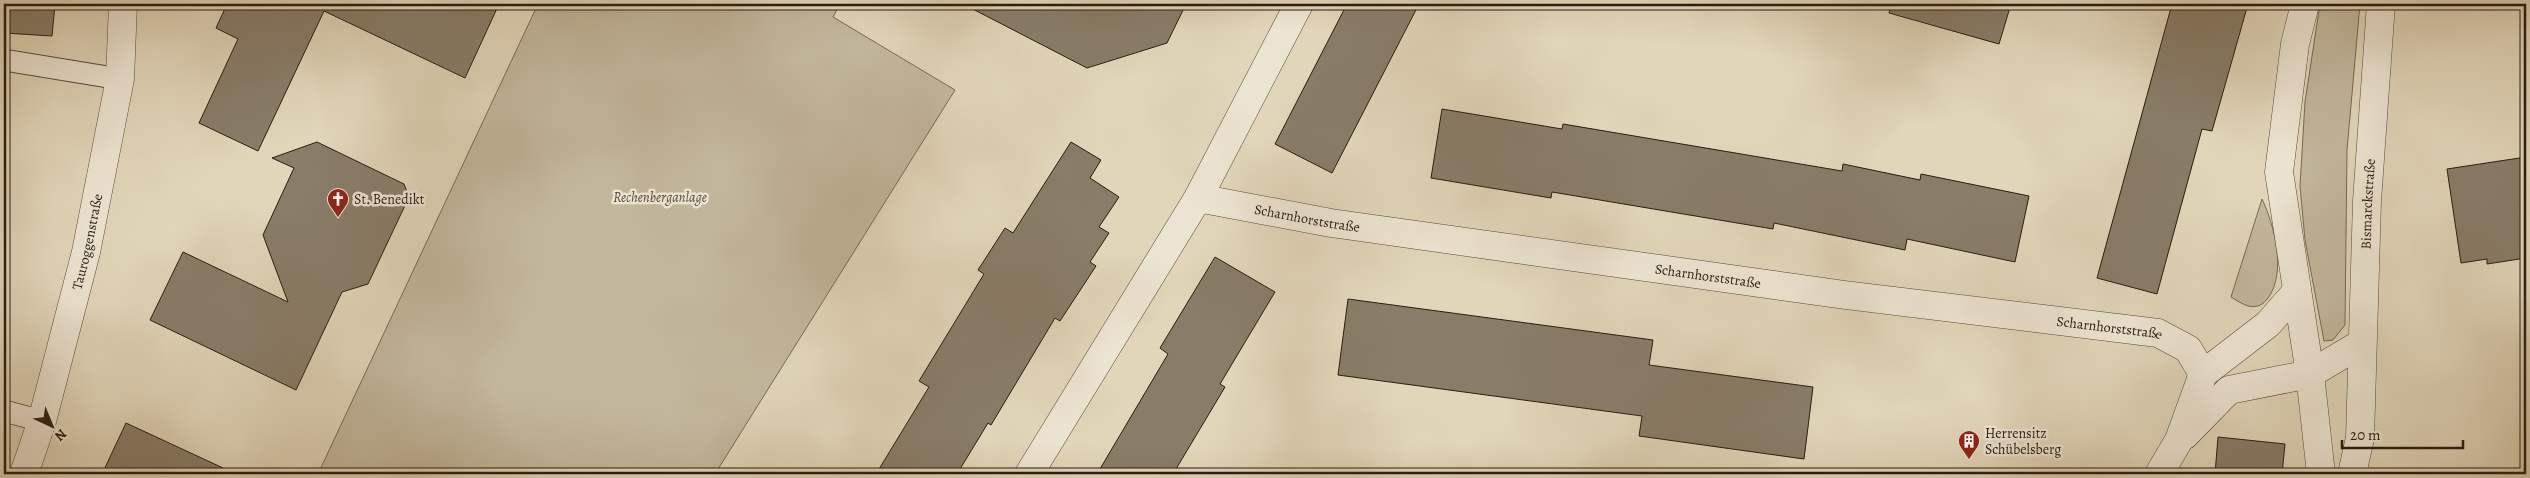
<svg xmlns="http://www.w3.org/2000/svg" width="2530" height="478" font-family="Alegreya,serif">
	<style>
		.green { fill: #c2b79d; stroke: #756a57 }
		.building { fill: #887d69; stroke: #281d11 }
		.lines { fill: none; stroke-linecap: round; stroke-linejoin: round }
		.lane-casing { stroke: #564b3b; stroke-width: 23 }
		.street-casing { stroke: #564b3b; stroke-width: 29 }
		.lane { stroke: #ece4d2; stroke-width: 21 }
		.street { stroke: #ece4d2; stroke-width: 28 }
		.labels { text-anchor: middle; stroke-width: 5; stroke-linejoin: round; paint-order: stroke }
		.park-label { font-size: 14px; font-style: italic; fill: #564b3b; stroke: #ece4d2 }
		.poi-label { font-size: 14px; fill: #281d11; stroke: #ece4d2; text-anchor: start }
		.street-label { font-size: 14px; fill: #281d11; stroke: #ece4d2 }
	</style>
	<rect width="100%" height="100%" fill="#e1d6ba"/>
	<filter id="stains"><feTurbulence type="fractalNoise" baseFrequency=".004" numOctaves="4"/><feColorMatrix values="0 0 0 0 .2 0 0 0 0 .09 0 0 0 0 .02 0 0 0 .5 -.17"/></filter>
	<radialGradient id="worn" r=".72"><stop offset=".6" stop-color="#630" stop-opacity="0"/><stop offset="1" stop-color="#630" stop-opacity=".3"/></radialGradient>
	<g class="green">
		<polygon points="538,4 840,4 833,17 955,90 715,474 318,474"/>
		<polygon points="2320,4 2360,4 2347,150 2345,325 2333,340 2324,341 2305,240 2300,186 2305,102"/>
		<path d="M2262,199C2274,224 2287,273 2268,298C2263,305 2257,308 2248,306C2242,304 2236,300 2231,297Z"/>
	</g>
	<g class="building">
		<polygon points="4,4 55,4 52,36 4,33"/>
		<polygon points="227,4 499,4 465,78 324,11 258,151 199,123 238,39 216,28"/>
		<polygon points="963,4 1186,4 1167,43 1087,68"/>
		<polygon points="1347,4 1419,4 1332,173 1275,144"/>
		<polygon points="1891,4 2011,4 1999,44 1889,13"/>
		<polygon points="2172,4 2248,4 2212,131 2202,129 2157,294 2097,278"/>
		<polygon points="1442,109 1562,129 1563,124 1842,171 1843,164 1920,180 1921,174 2029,196 2015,262 1907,239 1905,250 1774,223 1773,229 1552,192 1551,198 1431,178"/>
		<polygon points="317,142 404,184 409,197 368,284 342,292 296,390 150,320 183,252 288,302 263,235 294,168 272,158"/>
		<polygon points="1071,142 1101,160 1090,178 1119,197 1099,227 1109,233 1090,262 1096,266 1060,321 1055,318 991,425 988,423 957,474 876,474 929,387 919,381 984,274 978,270 1005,228 1013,233"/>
		<polygon points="2526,157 2526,258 2487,264 2487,259 2461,263 2447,169"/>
		<polygon points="1215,257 1275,292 1220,384 1225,387 1173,474 1097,474 1168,354 1160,348"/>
		<polygon points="1348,299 1653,340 1649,365 1813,387 1804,459 1639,436 1642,416 1338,375"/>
		<polygon points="126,423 236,474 102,474"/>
		<polygon points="2218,437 2285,444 2282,474 2215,474"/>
	</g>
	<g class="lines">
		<g class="lane-casing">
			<g id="lane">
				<polyline points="4,60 120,79"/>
				<polyline points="4,411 42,421"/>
			</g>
		</g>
		<g class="street-casing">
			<g id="street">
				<polyline points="2305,4 2295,44 2279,172 2310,374 2321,474"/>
				<path id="s1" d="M1198,198L1331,223L1845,295L2158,333L2188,349L2203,374"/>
				<polyline points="2185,435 2229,390 2310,374 2362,343"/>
				<path id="s2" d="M24,474L42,421L86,252L120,79L123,4"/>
				<polyline points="1029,474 1198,198 1299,4"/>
				<polyline points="2159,474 2179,440 2203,374 2268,324 2297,291"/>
				<path id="s3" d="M2352,474L2360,438L2367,201L2381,4"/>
			</g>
		</g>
		<use href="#lane" class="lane"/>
		<use href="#street" class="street"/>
	</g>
	<defs>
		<g id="church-pin" transform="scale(1.125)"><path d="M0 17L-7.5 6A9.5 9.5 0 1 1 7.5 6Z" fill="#8f2418" stroke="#ece4d2"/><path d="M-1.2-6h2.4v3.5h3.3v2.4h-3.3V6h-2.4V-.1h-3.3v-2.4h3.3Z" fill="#fff"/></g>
		<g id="building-pin" transform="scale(1.125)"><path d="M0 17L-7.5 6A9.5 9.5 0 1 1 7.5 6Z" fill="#8f2418" stroke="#ece4d2"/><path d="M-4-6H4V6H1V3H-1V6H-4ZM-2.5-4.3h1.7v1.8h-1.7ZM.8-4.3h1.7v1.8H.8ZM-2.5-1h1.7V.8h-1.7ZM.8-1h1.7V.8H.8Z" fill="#fff"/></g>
	</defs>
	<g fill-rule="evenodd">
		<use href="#church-pin" x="338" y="199"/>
		<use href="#building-pin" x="1969" y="441"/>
	</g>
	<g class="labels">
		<g class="park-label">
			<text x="660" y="202">Rechenberganlage</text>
		</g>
		<g class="poi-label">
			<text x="354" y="204">St. Benedikt</text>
			<text x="1985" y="438">Herrensitz<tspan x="1985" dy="16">Schübelsberg</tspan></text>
		</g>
		<g class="street-label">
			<text dy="5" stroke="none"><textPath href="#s3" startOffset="271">Bismarckstraße</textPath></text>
			<text dy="5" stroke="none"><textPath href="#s1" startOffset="111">Scharnhorststraße</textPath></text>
			<text dy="5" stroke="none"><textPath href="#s2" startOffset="241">Tauroggenstraße</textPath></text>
			<text dy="5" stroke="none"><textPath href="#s1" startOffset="516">Scharnhorststraße</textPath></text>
			<text dy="5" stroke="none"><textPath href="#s1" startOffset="921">Scharnhorststraße</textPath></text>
		</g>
	</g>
	<rect width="2530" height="478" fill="none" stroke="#e1d6ba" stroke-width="20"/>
	<rect x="5" y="5" width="2520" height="468" fill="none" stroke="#281d11" stroke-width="2.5"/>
	<rect x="10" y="10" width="2510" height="458" fill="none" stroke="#281d11"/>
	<g transform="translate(52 426) rotate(136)" stroke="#ece4d2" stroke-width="4" paint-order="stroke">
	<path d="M0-4L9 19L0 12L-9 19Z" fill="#281d11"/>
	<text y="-8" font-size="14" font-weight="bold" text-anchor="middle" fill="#281d11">N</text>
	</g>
	<path d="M2342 440v8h121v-8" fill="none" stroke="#281d11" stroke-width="2.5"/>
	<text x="2350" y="440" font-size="15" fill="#281d11" stroke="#ece4d2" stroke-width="4" paint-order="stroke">20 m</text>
	<rect width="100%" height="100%" filter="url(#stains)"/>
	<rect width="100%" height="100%" fill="url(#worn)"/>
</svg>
